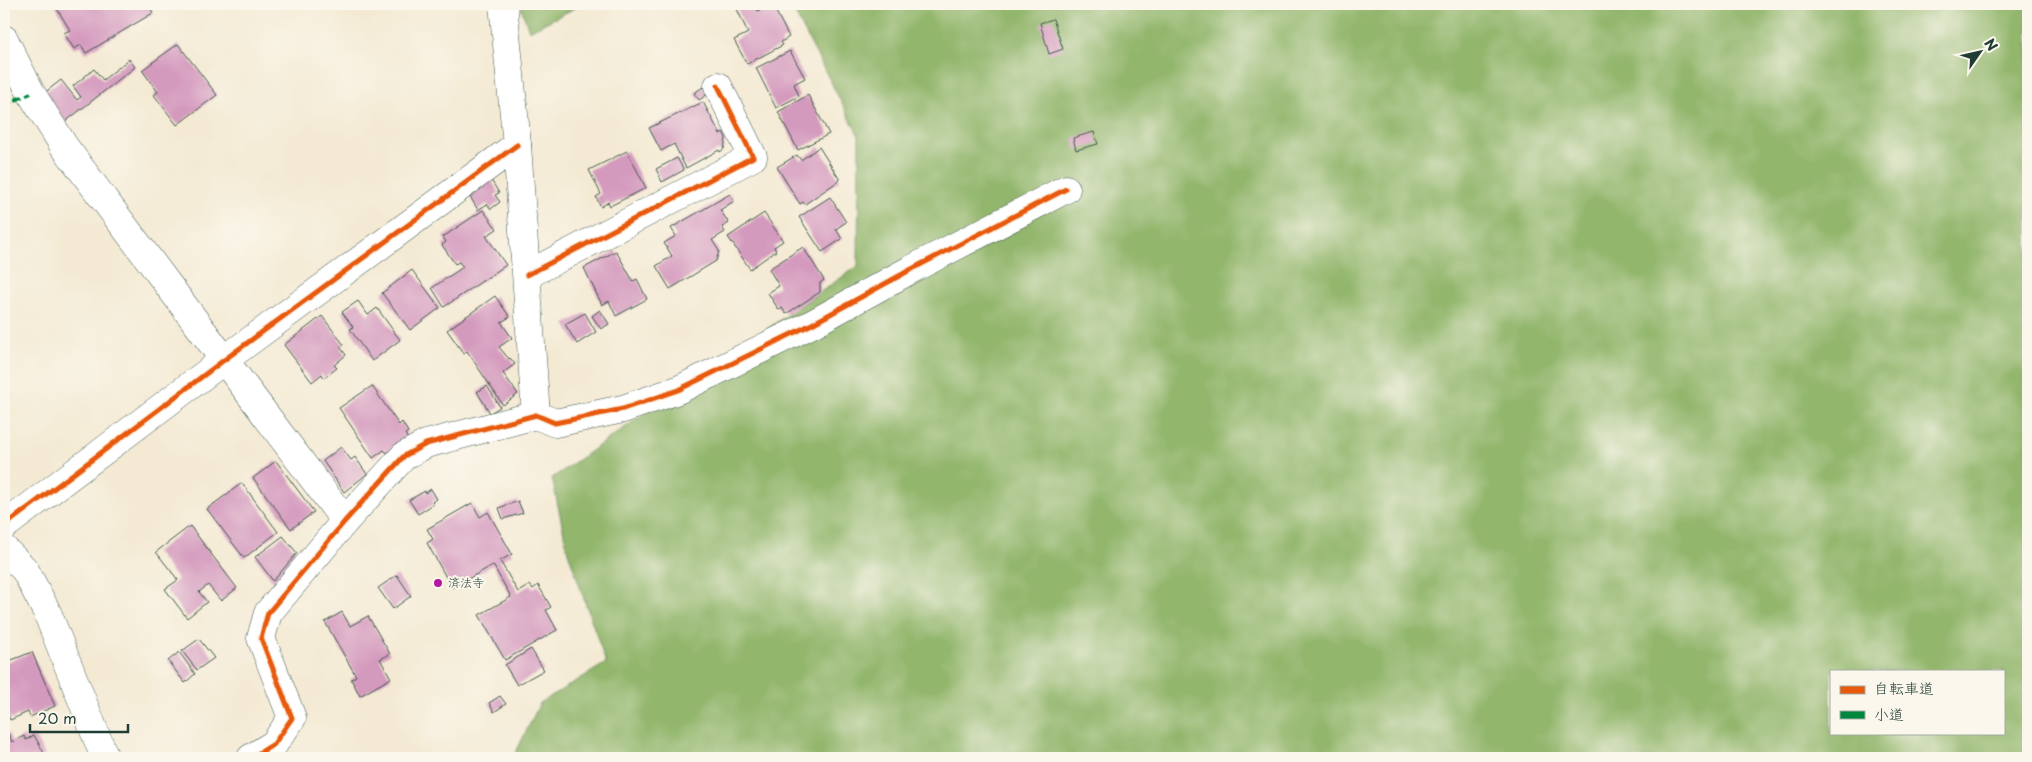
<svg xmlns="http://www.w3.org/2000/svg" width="2032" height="762" font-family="'Playpen Sans','Klee One',sans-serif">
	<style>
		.forest { fill: #92b66c; stroke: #587a50; fill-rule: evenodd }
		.building { fill: #d49abe }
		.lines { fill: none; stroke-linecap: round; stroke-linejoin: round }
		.minor-casing { stroke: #3f574c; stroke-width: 29 }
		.minor { stroke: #fff; stroke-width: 28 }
		.quiet { stroke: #00873e; stroke-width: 4; stroke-dasharray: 8 4; stroke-linecap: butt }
		.cycleway-casing { stroke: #fbf7ec; stroke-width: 8 }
		.cycleway { stroke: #e8590c; stroke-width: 5 }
		.poi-dot { fill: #b5179e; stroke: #fbf7ec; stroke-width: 2 }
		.labels { text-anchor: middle; stroke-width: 4; stroke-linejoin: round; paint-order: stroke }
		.poi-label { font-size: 12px; fill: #1f3d34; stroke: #fbf7ec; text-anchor: start }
	</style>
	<rect width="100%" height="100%" fill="#fbf7ec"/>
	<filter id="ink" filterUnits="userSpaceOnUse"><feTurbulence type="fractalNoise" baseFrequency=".02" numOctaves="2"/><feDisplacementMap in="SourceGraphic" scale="10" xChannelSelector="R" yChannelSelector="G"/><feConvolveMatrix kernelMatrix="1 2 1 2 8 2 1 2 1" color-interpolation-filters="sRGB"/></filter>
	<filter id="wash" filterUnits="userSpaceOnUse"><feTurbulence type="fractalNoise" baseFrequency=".0096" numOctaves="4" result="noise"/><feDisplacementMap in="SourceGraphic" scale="20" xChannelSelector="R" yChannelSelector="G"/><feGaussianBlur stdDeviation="1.12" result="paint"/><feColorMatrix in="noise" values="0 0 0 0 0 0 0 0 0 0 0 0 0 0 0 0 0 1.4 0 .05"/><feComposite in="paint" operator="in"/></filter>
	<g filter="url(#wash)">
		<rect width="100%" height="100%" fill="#f4ead4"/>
		<g class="forest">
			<polygon points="520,4 583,4 529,31"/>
			<path d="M790,4H2028V758H513L540,703L606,663L568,552L552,478L858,266L859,136ZM1831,671H2003V733H1831Z"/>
		</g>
		<g id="blocks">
			<g class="building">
				<polygon points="54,4 148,4 153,13 86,53 81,45 74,49 64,33 70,30"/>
				<polygon points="747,4 754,4 758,11 772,4 789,37 781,42 783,45 747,64 734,40 748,33 737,9"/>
				<polygon points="1053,19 1063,49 1049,54 1040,23"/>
				<polygon points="178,44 217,95 177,125 154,95 158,92 142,70"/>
				<polygon points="790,51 805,78 794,84 799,96 776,108 756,68"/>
				<polygon points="129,59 135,67 65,122 43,94 61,80 77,100 81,97 73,86 94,69 103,80"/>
				<polygon points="703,87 708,94 699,100 694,93"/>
				<polygon points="808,95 829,134 798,150 778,112"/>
				<polygon points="703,102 720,134 723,132 726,138 724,149 720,152 719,150 686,168 674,144 661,151 649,128"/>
				<polygon points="1094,132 1098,144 1076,150 1073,138"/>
				<polygon points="819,147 840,180 805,204 803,202 800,204 777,167 797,155 801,160"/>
				<polygon points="627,151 646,188 610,206 608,202 601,207 596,197 601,194 589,170"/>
				<polygon points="677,158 684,170 662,182 656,169"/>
				<polygon points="491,180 499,193 495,195 500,202 491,209 487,204 478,210 469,195"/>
				<polygon points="730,194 734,201 720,210 729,223 722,227 725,232 712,240 719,251 716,261 670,289 656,266 672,256 664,243 676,236 671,228"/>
				<polygon points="830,197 846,222 836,229 842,239 822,252 799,217"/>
				<polygon points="483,210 497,229 486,236 506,265 444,307 432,288 463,267 459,262 455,264 442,245 446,242 443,237"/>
				<polygon points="764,213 783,241 774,247 776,251 750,269 728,237"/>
				<polygon points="803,247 824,280 820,283 820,292 786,314 782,308 779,310 768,293 779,286 769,269"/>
				<polygon points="616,251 633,281 637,279 647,299 616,316 609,301 602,305 584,268"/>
				<polygon points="412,270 440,308 410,330 382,293"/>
				<polygon points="495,296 510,317 501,322 512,338 499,347 509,359 510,358 515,364 503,373 518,394 503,405 467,351 464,354 447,330"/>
				<polygon points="358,301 368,315 377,308 400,340 372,361 350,329 353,327 342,312"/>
				<polygon points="600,310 609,324 601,329 592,316"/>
				<polygon points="585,313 596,332 577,344 565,324"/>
				<polygon points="322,316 344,345 340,347 346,355 334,365 337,368 324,378 322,374 312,382 284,345"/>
				<polygon points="372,386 399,425 402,422 408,432 405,434 408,439 387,453 384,450 373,458 339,408"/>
				<polygon points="487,386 500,407 490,413 477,392"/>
				<polygon points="341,447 351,460 355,457 367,474 344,492 323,461"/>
				<polygon points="276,461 314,512 291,529 253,478"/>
				<polygon points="242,483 278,532 244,558 207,509"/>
				<polygon points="431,489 437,499 432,502 434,504 418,514 409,500 425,491 425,493"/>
				<polygon points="518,501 523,513 503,519 499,508"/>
				<polygon points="472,503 480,517 488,512 512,554 500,561 518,592 530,585 533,589 538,585 551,607 546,610 557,630 505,660 479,615 511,597 493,565 452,588 427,543 433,539 427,529"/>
				<polygon points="190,526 237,588 221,601 208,585 199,592 207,602 187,618 165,589 178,580 156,552"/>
				<polygon points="283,536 297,553 273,581 255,557"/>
				<polygon points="397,575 411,596 393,609 378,588"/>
				<polygon points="342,612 350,626 368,616 390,654 380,659 391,678 360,696 351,679 356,676 325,622"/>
				<polygon points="199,639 214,658 197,670 182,651"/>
				<polygon points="531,649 544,670 517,685 505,665"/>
				<polygon points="32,652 55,706 30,717 28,712 10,720 4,705 4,663"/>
				<polygon points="179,652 195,674 185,683 168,661"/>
				<polygon points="500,696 506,704 494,712 489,703"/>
				<polygon points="8,733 12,742 24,736 26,740 34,735 45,755 39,758 4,758 4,735"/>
			</g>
		</g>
	</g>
	<g filter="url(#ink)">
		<use href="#blocks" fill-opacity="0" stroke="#3f574c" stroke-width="1"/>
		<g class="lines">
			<g class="minor-casing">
				<g id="minor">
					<polyline points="503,4 517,145 536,415"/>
					<polyline points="4,39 31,93 64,146 345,521"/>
					<polyline points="527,275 753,157 718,86"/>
					<polyline points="4,526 224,360 517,145"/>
					<polyline points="4,549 25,570 47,612 105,758"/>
					<polyline points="251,758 274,744 292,718 261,638 268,613 345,521 404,456 426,444 536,415 555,423 623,409 678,390 812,324 910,270 1066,189"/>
				</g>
			</g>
			<use href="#minor" class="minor"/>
			<polyline class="quiet" points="4,105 31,93"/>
			<g class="cycleway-casing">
				<g id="cycleway">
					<polyline points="527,275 753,157 718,86"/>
					<polyline points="4,526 224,360 517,145"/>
					<polyline points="251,758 274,744 292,718 261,638 268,613 345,521 404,456 426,444 536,415 555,423 623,409 678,390 812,324 910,270 1066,189"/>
				</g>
			</g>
			<use href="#cycleway" class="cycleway"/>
		</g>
	</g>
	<circle class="poi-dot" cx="438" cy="583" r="5"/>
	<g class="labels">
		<g class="poi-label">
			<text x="448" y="587">済法寺</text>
		</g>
	</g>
	<rect width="2032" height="762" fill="none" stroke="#fbf7ec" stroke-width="20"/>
	<rect x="1830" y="670" width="175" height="65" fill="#fbf7ec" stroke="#a3ada2"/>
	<rect x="1840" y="686" width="25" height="8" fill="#e8590c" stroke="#a3ada2"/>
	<text x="1874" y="694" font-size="15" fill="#1f3d34">自転車道</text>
	<rect x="1840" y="711" width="25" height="8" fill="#00873e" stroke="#a3ada2"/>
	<text x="1874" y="720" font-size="15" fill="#1f3d34">小道</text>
	<g transform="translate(1980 52) rotate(56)" stroke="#fbf7ec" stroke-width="4" paint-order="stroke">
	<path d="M0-4L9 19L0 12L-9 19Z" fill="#1f3d34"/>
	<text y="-8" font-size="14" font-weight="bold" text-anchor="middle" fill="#1f3d34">N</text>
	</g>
	<path d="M30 724v8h98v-8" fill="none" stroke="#1f3d34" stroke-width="2.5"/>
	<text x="38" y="724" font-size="15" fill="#1f3d34" stroke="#fbf7ec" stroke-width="4" paint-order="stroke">20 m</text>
</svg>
